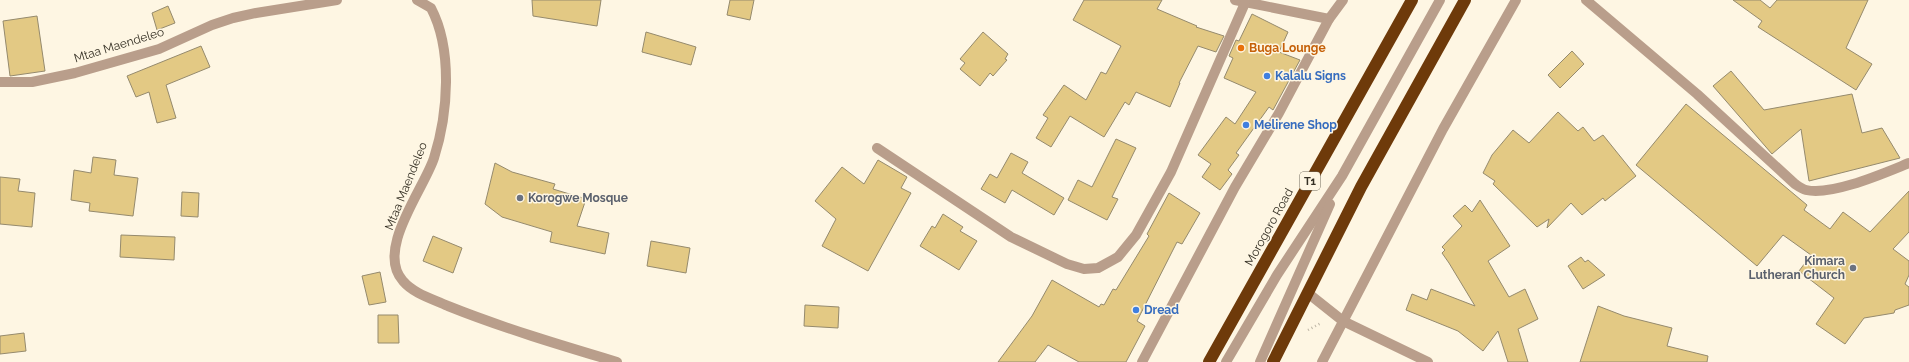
<svg xmlns="http://www.w3.org/2000/svg" width="1909" height="362" font-family="Raleway,sans-serif">
	<style>
		.building { fill: #e3c984; stroke: #958a6d }
		.lines { fill: none; stroke-linecap: round; stroke-linejoin: round }
		.path { stroke: #bcb5a4; stroke-width: 2.5; stroke-dasharray: 1 3; stroke-linecap: butt }
		.minor { stroke: #b99e8b; stroke-width: 10 }
		.highway { stroke: #6e3a0a; stroke-width: 12 }
		.food-dot { fill: #e8710a; stroke: #fef6e3; stroke-width: 1.5 }
		.shop-dot { fill: #3f7fe0; stroke: #fef6e3; stroke-width: 1.5 }
		.worship-dot { fill: #6b7280; stroke: #fef6e3; stroke-width: 1.5 }
		.labels { text-anchor: middle; stroke-width: 3; stroke-linejoin: round; paint-order: stroke }
		.shield { fill: #fef6e3; stroke: #716b5d; stroke-width: 1 }
		.shield-label { font-size: 11px; font-weight: bold; fill: #353024 }
		.street-label { font-size: 12px; fill: #353024; stroke: #fef6e3 }
		.food-label { font-size: 12px; font-weight: bold; fill: #c56008; stroke: #fef6e3; text-anchor: start }
		.shop-label { font-size: 12px; font-weight: bold; fill: #366cbe; stroke: #fef6e3; text-anchor: start }
		.worship-label { font-size: 12px; font-weight: bold; fill: #5b616d; stroke: #fef6e3; text-anchor: start }
	</style>
	<rect width="100%" height="100%" fill="#fef6e3"/>
	<g class="building">
		<polygon points="532,0 601,0 597,26 533,16"/>
		<polygon points="730,0 754,0 750,20 727,15"/>
		<polygon points="1084,0 1162,0 1157,9 1197,26 1196,27 1224,36 1216,52 1198,46 1179,83 1180,83 1170,107 1136,92 1129,105 1125,102 1104,137 1070,116 1051,147 1036,138 1048,118 1043,115 1064,85 1086,100 1101,72 1106,74 1121,46 1073,20"/>
		<polygon points="1733,0 1760,0 1770,8 1777,0 1868,0 1846,48 1872,64 1856,90 1758,27 1762,21"/>
		<polygon points="168,6 175,23 157,30 152,13"/>
		<polygon points="1252,14 1288,32 1279,52 1300,60 1273,110 1269,107 1236,153 1239,155 1228,170 1232,174 1220,190 1202,177 1211,164 1198,155 1226,117 1235,124 1256,92 1224,78 1233,58 1229,56 1236,40 1239,41"/>
		<polygon points="37,16 45,71 10,76 3,21"/>
		<polygon points="646,32 696,47 691,65 642,52"/>
		<polygon points="983,32 1008,54 1005,59 1007,60 993,76 990,73 980,86 960,69 965,63 960,59"/>
		<polygon points="201,46 210,67 166,85 176,118 157,123 149,92 136,97 127,76"/>
		<polygon points="1572,51 1584,64 1560,88 1548,75"/>
		<polygon points="1731,71 1764,110 1852,94 1862,133 1882,128 1900,158 1809,181 1801,129 1772,154 1713,86"/>
		<polygon points="1686,104 1807,205 1804,210 1830,229 1843,212 1870,232 1909,191 1909,232 1893,249 1909,261 1909,275 1905,284 1909,287 1909,305 1895,310 1894,313 1864,318 1845,344 1816,324 1834,298 1799,271 1811,255 1783,235 1757,266 1636,165"/>
		<polygon points="1558,112 1578,131 1583,127 1594,141 1603,135 1636,176 1605,201 1603,198 1582,215 1571,203 1547,228 1549,219 1537,227 1493,184 1495,181 1483,173 1492,155 1513,130 1529,143"/>
		<polygon points="1116,139 1136,148 1112,197 1118,199 1107,220 1068,200 1078,180 1092,187"/>
		<polygon points="1011,153 1028,162 1022,173 1064,198 1054,215 1012,190 1005,203 981,189 990,174 997,178"/>
		<polygon points="93,157 116,160 114,175 138,178 133,216 89,211 90,203 71,200 74,170 91,173"/>
		<polygon points="878,160 907,177 901,188 911,193 868,271 822,246 836,219 815,201 842,167 864,184"/>
		<polygon points="495,163 512,172 555,184 553,189 586,199 577,226 609,233 605,254 550,242 552,232 502,217 485,204"/>
		<polygon points="0,177 20,179 18,191 35,193 32,227 0,224"/>
		<polygon points="182,192 199,193 198,217 181,216"/>
		<polygon points="1169,193 1200,213 1182,244 1177,242 1137,321 1145,326 1126,362 1079,362 1048,345 1035,362 998,362 1032,316 1052,280 1099,307 1101,304 1104,305 1113,289 1116,290 1149,236 1147,234"/>
		<polygon points="1480,200 1510,246 1488,261 1509,297 1525,289 1538,319 1518,329 1528,362 1508,362 1498,331 1483,351 1458,331 1406,310 1412,294 1427,300 1431,289 1475,306 1449,263 1442,253 1445,250 1442,247 1462,226 1453,216 1465,205 1472,212"/>
		<polygon points="943,214 963,227 960,231 977,241 959,270 920,246 932,226 935,228"/>
		<polygon points="121,235 175,237 174,260 120,257"/>
		<polygon points="433,236 462,248 453,273 423,261"/>
		<polygon points="651,241 690,248 686,273 647,266"/>
		<polygon points="1581,257 1585,262 1588,260 1605,275 1583,289 1568,266"/>
		<polygon points="380,272 386,302 369,305 362,276"/>
		<polygon points="805,305 839,307 838,328 804,326"/>
		<polygon points="1598,306 1624,316 1672,328 1667,346 1708,356 1707,362 1580,362"/>
		<polygon points="378,315 398,315 399,343 378,343"/>
		<polygon points="24,333 26,351 0,354 0,336"/>
	</g>
	<g class="lines">
		<polyline class="path" points="1308,330 1321,323"/>
		<g class="minor">
			<path d="M417,0L431,8C453,50 448,114 434,158C424,189 375,250 403,281C414,294 433,299 448,306C503,328 560,345 617,362"/>
			<polyline points="1235,0 1329,19"/>
			<path d="M1586,0L1697,94L1795,184C1798,186 1802,189 1806,190C1832,196 1884,173 1909,163"/>
			<polyline points="0,82 32,82 75,73 159,49 212,25 233,18 256,13 337,0"/>
			<polyline points="877,148 1011,237 1067,264 1084,269 1098,268 1118,257 1136,235 1171,172 1245,3"/>
			<polyline points="1309,294 1343,321 1428,362"/>
			<polyline points="1142,362 1235,187 1279,113 1329,19 1343,0"/>
			<polyline points="1226,362 1277,275 1342,176 1440,0"/>
			<polyline points="1260,362 1330,204"/>
			<polyline points="1322,362 1443,129 1516,0"/>
		</g>
		<g class="highway">
			<polyline points="1209,362 1412,0"/>
			<polyline points="1273,362 1361,187 1465,0"/>
		</g>
	</g>
	<circle class="food-dot" cx="1241" cy="48" r="4"/>
	<g class="shop-dot">
		<circle cx="1267" cy="76" r="4"/>
		<circle cx="1246" cy="125" r="4"/>
		<circle cx="1136" cy="310" r="4"/>
	</g>
	<g class="worship-dot">
		<circle cx="520" cy="198" r="4"/>
		<circle cx="1853" cy="268" r="4"/>
	</g>
	<g class="labels">
		<rect class="shield" x="1300" y="172" width="20" height="18" rx="3"/>
		<g class="shield-label">
			<text x="1310" y="185">T1</text>
		</g>
		<g class="street-label">
			<text transform="translate(119 45) rotate(-17)" y="4">Mtaa Maendeleo</text>
			<text transform="translate(406 186) rotate(-68)" y="4">Mtaa Maendeleo</text>
			<text transform="translate(1269 227) rotate(-61)" y="4">Morogoro Road</text>
		</g>
		<g class="food-label">
			<text x="1249" y="52">Buga Lounge</text>
		</g>
		<g class="shop-label">
			<text x="1275" y="80">Kalalu Signs</text>
			<text x="1254" y="129">Melirene Shop</text>
			<text x="1144" y="314">Dread</text>
		</g>
		<g class="worship-label">
			<text x="528" y="202">Korogwe Mosque</text>
			<text x="1845" y="265" text-anchor="end">Kimara<tspan x="1845" dy="14">Lutheran Church</tspan></text>
		</g>
	</g>
</svg>
